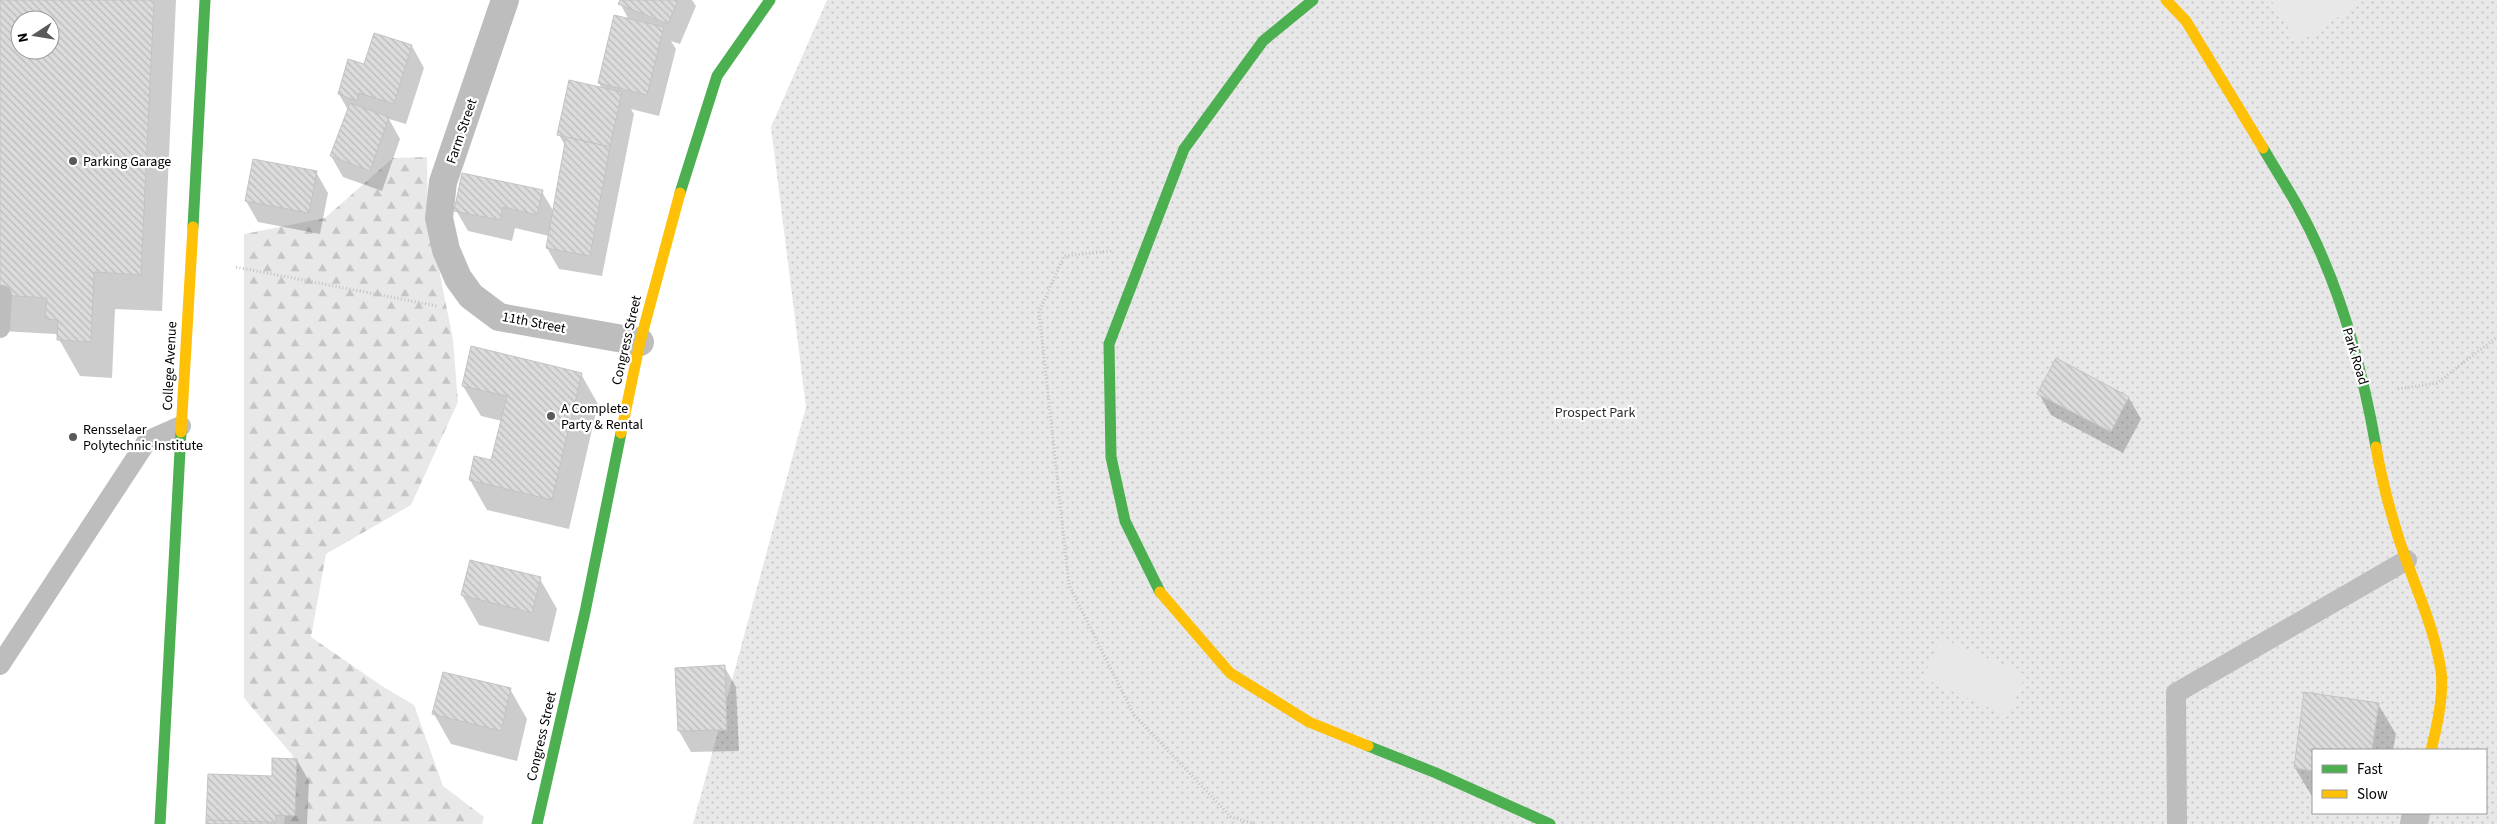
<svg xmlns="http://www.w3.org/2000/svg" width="2497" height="824" font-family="'Source Sans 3',sans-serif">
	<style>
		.forest { fill: url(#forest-firs) }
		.park { fill: url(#park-dots); fill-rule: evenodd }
		.pitch { fill: #e8e8e8 }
		.shadow { fill: #0003; fill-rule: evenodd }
		.building { fill: url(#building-back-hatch); stroke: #c3c3c3; fill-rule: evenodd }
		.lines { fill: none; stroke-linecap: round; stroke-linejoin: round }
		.path { stroke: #c2c2c2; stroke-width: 3; stroke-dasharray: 1 2.5; stroke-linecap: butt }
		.lane { stroke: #bdbdbd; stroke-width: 20 }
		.street { stroke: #bdbdbd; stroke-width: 28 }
		.fast { stroke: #4caf50; stroke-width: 11 }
		.slow { stroke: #ffc107; stroke-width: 11 }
		.poi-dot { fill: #595959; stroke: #fff; stroke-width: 2 }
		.labels { text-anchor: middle; stroke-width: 4.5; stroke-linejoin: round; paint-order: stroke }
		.street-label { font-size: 14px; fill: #000; stroke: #fff }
		.poi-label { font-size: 14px; fill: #000; stroke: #fff; text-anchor: start }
		.park-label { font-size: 14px; fill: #2c2c2c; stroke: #fff }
	</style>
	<defs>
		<pattern id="forest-firs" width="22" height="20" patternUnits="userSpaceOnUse" patternTransform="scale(1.25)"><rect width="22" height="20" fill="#e8e8e8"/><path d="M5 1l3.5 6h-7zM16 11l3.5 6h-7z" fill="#c5c5c5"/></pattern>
		<pattern id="park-dots" width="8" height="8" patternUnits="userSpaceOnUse" patternTransform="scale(1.25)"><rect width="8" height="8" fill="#e8e8e8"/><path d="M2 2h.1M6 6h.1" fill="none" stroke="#c5c5c5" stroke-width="1.8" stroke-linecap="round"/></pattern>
		<pattern id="building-back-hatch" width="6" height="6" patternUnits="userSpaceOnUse" patternTransform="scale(1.25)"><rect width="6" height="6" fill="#dbdbdb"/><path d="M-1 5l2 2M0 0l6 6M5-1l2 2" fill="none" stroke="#bababa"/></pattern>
	</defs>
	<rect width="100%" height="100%" fill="#fff"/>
	<polygon class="forest" points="427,157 428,214 453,340 458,402 411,505 326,554 311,637 382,686 414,705 443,786 484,817 482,824 284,824 293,756 244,698 244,234 325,218 393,158"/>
	<path class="park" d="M827,0H2497V824H693L806,407L771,127ZM2313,750H2486V813H2313Z"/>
	<g class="pitch">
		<polygon points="2271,0 2365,0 2298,43"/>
		<polygon points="1941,638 2026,675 2008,716 1923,678"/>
	</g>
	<g class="shadow">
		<path d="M0,0H176L162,311L115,309L112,378L80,376L56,334L0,331ZM20,20H50V50H20Z"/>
		<polygon points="621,0 692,0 696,6 680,44 671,41 676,49 659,116 631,109 634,114 602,276 559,269 547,248 549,236 515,228 512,241 468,231 456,210 542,192 554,212 566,147 559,135 602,89 599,83 629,20 620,3"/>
		<polygon points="375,35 412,46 424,68 406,124 389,119 400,139 382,191 343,177 331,156 348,110 339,94 365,66"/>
		<polygon points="316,172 328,193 320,234 258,222 246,201"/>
		<polygon points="581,374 598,404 569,529 487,510 470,480 492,462 502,421 481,416 463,386"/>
		<polygon points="2039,394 2129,398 2141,419 2123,453 2051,415"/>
		<polygon points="540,579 557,609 549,642 479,625 462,595"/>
		<polygon points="724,666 736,687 739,751 691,752 679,731 677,669"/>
		<polygon points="510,689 527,719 517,761 451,744 434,714"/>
		<polygon points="2306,693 2378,704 2396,734 2393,750 2313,750 2313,798 2295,768"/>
		<polygon points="297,760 309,781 307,824 207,824"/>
	</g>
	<g class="building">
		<path d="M0,0H154L141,275L94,272L91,342L57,340L58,320L45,319L47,298L0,295ZM20,20H50V50H20Z"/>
		<polygon points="620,0 678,0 668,24 618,4"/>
		<polygon points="614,15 664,27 647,95 598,83"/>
		<polygon points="374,33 412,45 394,104 359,93 357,101 338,94 348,59 364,64"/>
		<polygon points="569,80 622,92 610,147 557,135"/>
		<polygon points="350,103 389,117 370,171 330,156"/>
		<polygon points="566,137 610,147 590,256 546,248"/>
		<polygon points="253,159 317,171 309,213 245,201"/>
		<polygon points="462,173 543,190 537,215 503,207 500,220 454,211"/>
		<polygon points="471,346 582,373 552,500 469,480 474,456 491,460 507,396 462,386"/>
		<polygon points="2056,358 2129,397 2111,432 2037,394"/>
		<polygon points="470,560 541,577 532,613 461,595"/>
		<polygon points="725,665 727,730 678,731 675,668"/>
		<polygon points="443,672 511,688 501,731 432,714"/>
		<polygon points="2304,692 2379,703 2372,750 2313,750 2313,771 2294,768"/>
		<polygon points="272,758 297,759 295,816 276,815 276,823 206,820 208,774 272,776"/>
		<polygon points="206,820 272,822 271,824 206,824"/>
	</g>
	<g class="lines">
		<g class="path">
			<polyline points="1111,251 1064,256 1039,312 1069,585 1134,715 1231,817 1255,824"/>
			<polyline points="236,267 437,306"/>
			<polyline points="2398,389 2437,383 2497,337"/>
		</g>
		<g class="lane">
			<polyline points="0,328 2,295"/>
			<polyline points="0,665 147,441 181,426"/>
			<polyline points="2177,824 2176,693 2407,560"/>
		</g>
		<g class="street">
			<polyline points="505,0 443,182 439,218 446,250 458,278 471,296 499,317 640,342"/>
			<polyline points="2414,824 2416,813"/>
		</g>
		<g class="fast">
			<path d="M2263,148C2274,167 2287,187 2298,207C2338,279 2362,366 2376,447"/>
			<polyline points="680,193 717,76 770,0"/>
			<polyline points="193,227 205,0"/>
			<polyline points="1160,592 1125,521 1111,457 1109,344 1184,149 1263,41 1313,0"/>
			<polyline points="1368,746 1436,773 1550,824"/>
			<polyline points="160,824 181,432"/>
			<polyline points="537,824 585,612 621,433"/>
		</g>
		<g class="slow">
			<polyline points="2166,0 2186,21 2263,148"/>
			<polyline points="181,432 193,227"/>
			<polyline points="621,433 640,342 680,193"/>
			<path d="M2376,447C2381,477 2389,507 2398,536C2412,581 2434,624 2441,671C2444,694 2437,727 2431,750"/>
			<polyline points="1160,592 1230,673 1309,722 1368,746"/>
		</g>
	</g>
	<g class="poi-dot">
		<circle cx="73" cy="161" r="5"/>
		<circle cx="551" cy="416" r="5"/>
		<circle cx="73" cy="437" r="5"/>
	</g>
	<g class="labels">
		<g class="street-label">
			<text transform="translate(461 131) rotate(-71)" y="5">Farm Street</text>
			<text transform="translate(534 322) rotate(11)" y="5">11th Street</text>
			<text transform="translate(626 340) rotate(-77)" y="5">Congress Street</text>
			<text transform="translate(2356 356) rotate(73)" y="5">Park Road</text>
			<text transform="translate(169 366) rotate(-87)" y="5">College Avenue</text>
			<text transform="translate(541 736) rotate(-77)" y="5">Congress Street</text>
		</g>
		<g class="poi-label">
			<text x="83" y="166">Parking Garage</text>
			<text x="561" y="413">A Complete<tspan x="561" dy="16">Party &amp; Rental</tspan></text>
			<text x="83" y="434">Rensselaer<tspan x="83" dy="16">Polytechnic Institute</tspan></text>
		</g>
		<g class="park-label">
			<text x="1595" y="417">Prospect Park</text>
		</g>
	</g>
	<rect x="2312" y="749" width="175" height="65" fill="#ffffff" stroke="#999999"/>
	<rect x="2322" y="765" width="25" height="8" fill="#4caf50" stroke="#999999"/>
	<text x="2357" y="774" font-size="15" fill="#000000">Fast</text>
	<rect x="2322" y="790" width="25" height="8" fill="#ffc107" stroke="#999999"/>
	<text x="2357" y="799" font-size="15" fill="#000000">Slow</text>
	<g transform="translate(35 35) rotate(258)"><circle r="24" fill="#ffffff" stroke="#999999"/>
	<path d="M0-4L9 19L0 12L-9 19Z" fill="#595959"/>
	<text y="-8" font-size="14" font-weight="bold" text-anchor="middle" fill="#000000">N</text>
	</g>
</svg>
